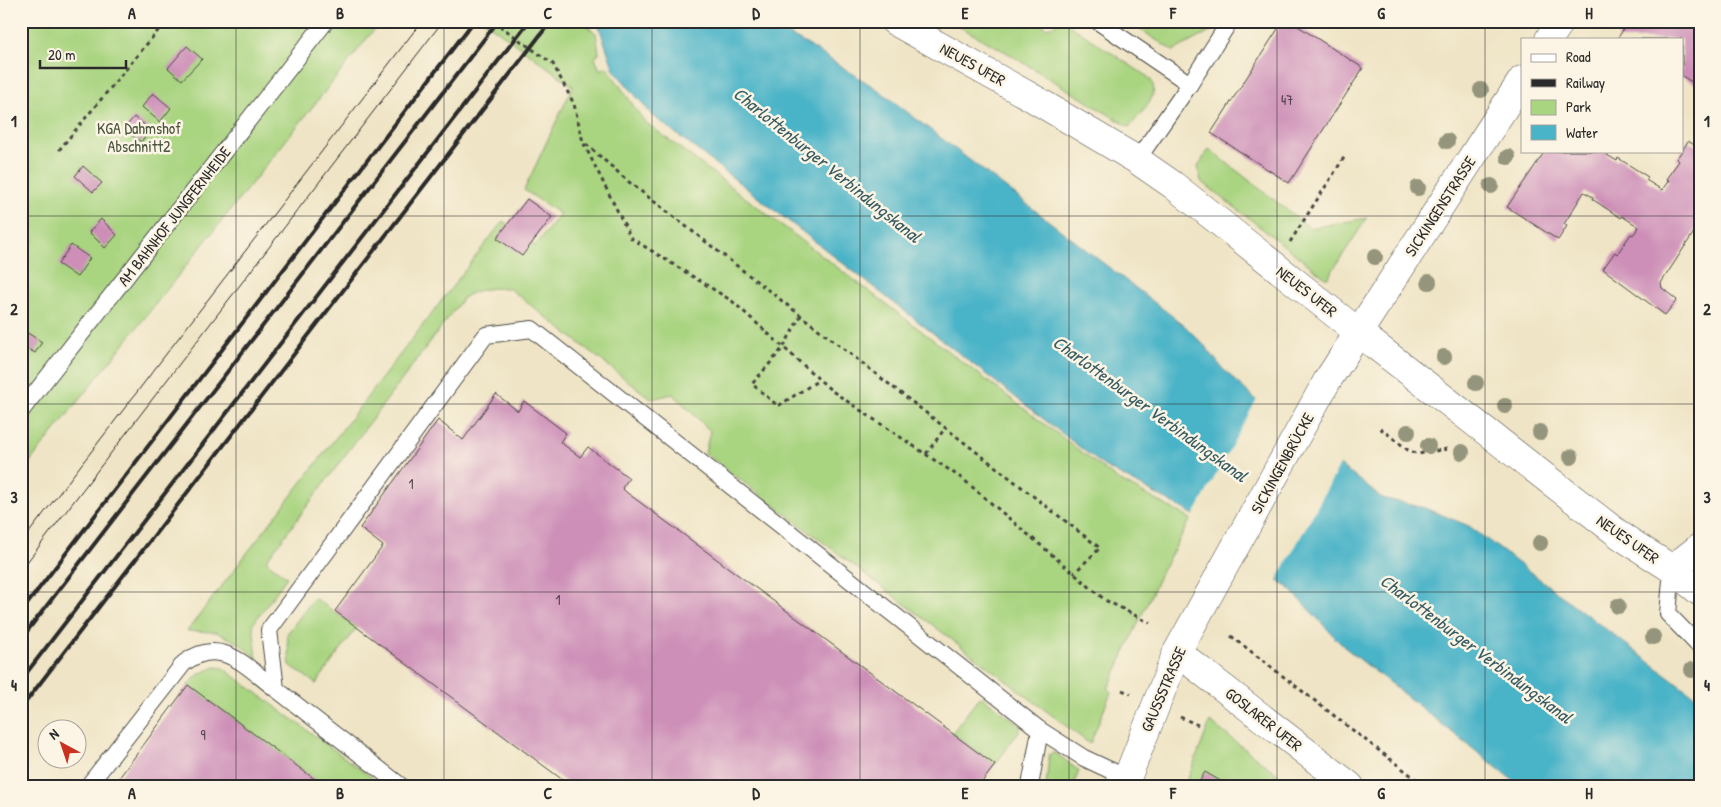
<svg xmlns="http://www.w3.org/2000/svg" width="1721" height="807" font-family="'Patrick Hand',sans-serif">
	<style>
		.green { fill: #a9d480; stroke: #6a8056 }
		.water { fill: #49b3c7; stroke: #3a6f79 }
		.pier { fill: #efe4c5 }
		.building { fill: #cd8fb8 }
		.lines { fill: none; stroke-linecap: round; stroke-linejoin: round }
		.service-casing { stroke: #484742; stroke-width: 18 }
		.minor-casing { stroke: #484742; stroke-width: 29 }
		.tertiary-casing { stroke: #484742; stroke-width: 29 }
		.secondary-casing { stroke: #484742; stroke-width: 29 }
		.path { stroke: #484742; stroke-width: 3; stroke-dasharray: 4 4; stroke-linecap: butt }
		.service { stroke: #fff; stroke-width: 16 }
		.minor { stroke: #fff; stroke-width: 28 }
		.tertiary { stroke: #fff; stroke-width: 28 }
		.secondary { stroke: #fff; stroke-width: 28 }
		.tram { stroke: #2b2b2b; stroke-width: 1 }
		.rail { stroke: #2b2b2b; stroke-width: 4 }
		.tree { fill: #94957c }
		.grid { fill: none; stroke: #2b2b2b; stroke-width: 1; stroke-opacity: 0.55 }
		.labels { text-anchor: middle; stroke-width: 5; stroke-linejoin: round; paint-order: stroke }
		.number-label { font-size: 14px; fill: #54444e }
		.street-label { font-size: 16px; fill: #2b2b2b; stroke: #fcf5e5 }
		.park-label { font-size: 16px; fill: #4a5540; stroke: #fcf5e5 }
		.water-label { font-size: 18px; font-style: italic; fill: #365b62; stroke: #fcf5e5 }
		.neatline { fill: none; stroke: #2b2b2b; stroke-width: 2 }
		.grid-label { font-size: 16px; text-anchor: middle; font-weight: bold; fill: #2b2b2b }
	</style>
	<rect width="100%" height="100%" fill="#fcf5e5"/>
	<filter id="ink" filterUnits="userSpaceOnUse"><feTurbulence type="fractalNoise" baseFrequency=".02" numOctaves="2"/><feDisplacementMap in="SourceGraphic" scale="10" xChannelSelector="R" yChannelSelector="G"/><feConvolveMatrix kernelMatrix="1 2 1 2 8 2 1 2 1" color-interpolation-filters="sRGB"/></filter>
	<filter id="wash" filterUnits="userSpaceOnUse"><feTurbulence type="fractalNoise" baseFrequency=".0096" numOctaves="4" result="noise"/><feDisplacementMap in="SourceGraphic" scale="20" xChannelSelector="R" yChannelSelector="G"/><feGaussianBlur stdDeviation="1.12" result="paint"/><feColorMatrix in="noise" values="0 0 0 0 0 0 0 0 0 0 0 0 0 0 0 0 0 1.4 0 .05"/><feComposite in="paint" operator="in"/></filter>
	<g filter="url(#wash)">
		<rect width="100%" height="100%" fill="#efe4c5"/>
		<g class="green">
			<polygon points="21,21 381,21 21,473"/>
			<path d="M484,21H580L596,33L599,53L595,58L600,70L607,67L644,121L1117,479L1191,519L1163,569L1108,689L1111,692L1090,744L705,453L710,431L673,394L651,399L510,289C493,287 478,288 463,298L266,561L287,577L253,624L257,659L239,643L216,632L187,631L503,221L535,246L560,214L524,190L573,86Z"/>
			<path d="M949,21H1037L1047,28L1063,21L1148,77C1165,93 1139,115 1129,127L1006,52Z"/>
			<polygon points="1142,21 1218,21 1211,31 1173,51 1141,30"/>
			<polygon points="1209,149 1310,228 1367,218 1327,279 1201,181 1198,166"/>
			<polygon points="314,598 357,627 316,684 290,665 287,634"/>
			<polygon points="215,667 223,668 383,786 324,786 188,685 199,674"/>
			<polygon points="982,697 1020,725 1020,730 995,765 952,733 978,699"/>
			<polygon points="1210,722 1293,786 1185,786"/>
			<polygon points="1052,753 1056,753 1079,771 1073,786 1046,786 1049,755"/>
		</g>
		<polygon class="water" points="597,21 764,21 808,45 880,91 1185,326 1206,347 1222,368 1256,400 1382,498 1425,508 1469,526 1700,700 1700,786 1520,786 1343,646 1290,589 1196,516 1104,466 652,115 614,70"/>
		<polygon class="pier" points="1258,397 1341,463 1276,582 1193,517"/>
		<g id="blocks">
			<g class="building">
				<polygon points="1283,21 1290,21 1363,68 1289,183 1211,133"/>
				<polygon points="1629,21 1693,21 1692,23 1700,28 1700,87 1682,76 1682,39 1617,39"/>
				<polygon points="187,46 202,59 182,80 168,68"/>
				<polygon points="153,93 171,108 160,122 142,107"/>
				<polygon points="134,117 150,129 141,142 124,129"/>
				<polygon points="1688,141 1698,147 1700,144 1700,223 1661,283 1662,288 1677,300 1665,315 1603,269 1615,252 1617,254 1631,234 1633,235 1639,227 1622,216 1621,218 1592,199 1593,197 1584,192 1564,224 1567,226 1558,240 1507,207 1545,151 1609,151 1607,155 1617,161 1618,158 1648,177 1646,180 1662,190 1669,180 1666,179 1679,161 1676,159 1682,151"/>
				<polygon points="25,152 29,177 21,178 21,153"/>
				<polygon points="83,166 102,183 93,192 75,176"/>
				<polygon points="527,199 552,217 522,256 497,238"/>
				<polygon points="101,219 117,235 105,248 89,232"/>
				<polygon points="71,245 90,258 77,277 58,264"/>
				<polygon points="21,329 42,342 35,353 21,345"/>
				<polygon points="496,394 518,411 524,401 566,433 560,442 580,457 588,447 629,478 622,488 626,492 995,765 979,786 571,786 335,611 383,546 360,528 438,420 463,440"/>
				<polygon points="188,685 324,786 113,786"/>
				<polygon points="1205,772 1229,786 1197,786"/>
			</g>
		</g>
	</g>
	<g filter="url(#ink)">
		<use href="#blocks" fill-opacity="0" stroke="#484742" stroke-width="1"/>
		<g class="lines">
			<g class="service-casing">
				<g id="service">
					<polyline points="1097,21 1190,84 1137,160"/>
					<polyline points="1190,84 1230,21"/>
					<polyline points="21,411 326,21"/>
					<polyline points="1672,569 1668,614 1700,647"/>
					<path d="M88,786L184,663C221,635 246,667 276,689"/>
					<polyline points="401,786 276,689 269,630 486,335 532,329 1040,730 1084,758 1127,778"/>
					<polyline points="1030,786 1040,730"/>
				</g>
			</g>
			<g class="minor-casing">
				<g id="minor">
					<polyline points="894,21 1031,97 1137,160 1173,185 1358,332"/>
					<polyline points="1177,652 1350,786"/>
				</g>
			</g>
			<g class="tertiary-casing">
				<g id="tertiary">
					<polyline points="1358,332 1621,536 1672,569 1700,592"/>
					<polyline points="1672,569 1700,547"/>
				</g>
			</g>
			<g class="secondary-casing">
				<g id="secondary">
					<polyline points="1549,39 1561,21"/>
					<polyline points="1124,786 1177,652 1327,381 1522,80"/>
				</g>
			</g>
			<g class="path">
				<polyline points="493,21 553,64 574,104 583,142 631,238 732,301 832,391 964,480 1105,600 1150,623"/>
				<polyline points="586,144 629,182 1100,548 1074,573"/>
				<polyline points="59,150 166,21"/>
				<polyline points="1290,242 1345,156"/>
				<polyline points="801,315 783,348 752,384 778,406 819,380"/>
				<polyline points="1380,428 1408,450 1418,454 1447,449"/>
				<polyline points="926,454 946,427"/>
				<polyline points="1231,636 1425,786"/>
				<polyline points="1122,690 1131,694"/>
				<polyline points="1180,717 1198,725"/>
			</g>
			<use href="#service" class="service"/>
			<use href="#minor" class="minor"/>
			<use href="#tertiary" class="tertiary"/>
			<use href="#secondary" class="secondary"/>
			<g class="tram">
				<polyline points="21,543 422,21"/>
				<polyline points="21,570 443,21"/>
			</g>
			<g class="rail">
				<polyline points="21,612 474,21"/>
				<polyline points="21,639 498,21"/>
				<polyline points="21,680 529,21"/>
				<polyline points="21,708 551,21"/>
			</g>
		</g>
		<g class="tree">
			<circle cx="1481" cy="90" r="8"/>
			<circle cx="1447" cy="141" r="8"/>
			<circle cx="1508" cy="157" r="8"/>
			<circle cx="1491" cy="186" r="8"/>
			<circle cx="1418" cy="188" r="8"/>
			<circle cx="1375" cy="257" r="8"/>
			<circle cx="1429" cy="282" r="8"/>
			<circle cx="1444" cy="357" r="8"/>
			<circle cx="1476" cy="383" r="8"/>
			<circle cx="1505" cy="406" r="8"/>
			<circle cx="1408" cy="432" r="8"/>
			<circle cx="1540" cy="432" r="8"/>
			<circle cx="1428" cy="446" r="8"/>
			<circle cx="1462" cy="452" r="8"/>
			<circle cx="1571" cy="457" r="8"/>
			<circle cx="1540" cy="543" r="8"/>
			<circle cx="1618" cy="606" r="8"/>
			<circle cx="1653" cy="637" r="8"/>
			<circle cx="1692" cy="670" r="8"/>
		</g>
	</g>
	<path class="grid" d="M236,21V786M444,21V786M652,21V786M860,21V786M1069,21V786M1277,21V786M1485,21V786M21,216H1700M21,404H1700M21,592H1700"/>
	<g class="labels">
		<g class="number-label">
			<text x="1287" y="105">47</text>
			<text x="411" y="489">1</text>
			<text x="558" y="605">1</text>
			<text x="203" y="740">9</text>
		</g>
		<g class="street-label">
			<text transform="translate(973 64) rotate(29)" y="6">NEUES UFER</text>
			<text transform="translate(1440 206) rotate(-57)" y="6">SICKINGENSTRASSE</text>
			<text transform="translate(174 216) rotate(-52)" y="6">AM BAHNHOF JUNGFERNHEIDE</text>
			<text transform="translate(1307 291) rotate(38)" y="6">NEUES UFER</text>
			<text transform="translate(1282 463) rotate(-61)" y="6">SICKINGENBRÜCKE</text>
			<text transform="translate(1628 539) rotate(35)" y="6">NEUES UFER</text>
			<text transform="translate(1163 689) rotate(-67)" y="6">GAUSSSTRASSE</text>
			<text transform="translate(1264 719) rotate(38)" y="6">GOSLARER UFER</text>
		</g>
		<g class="park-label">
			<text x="139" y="134">KGA Dahmshof<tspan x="139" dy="18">Abschnitt2</tspan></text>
		</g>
		<g class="water-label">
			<text transform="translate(827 165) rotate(39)" y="6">Charlottenburger Verbindungskanal</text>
			<text transform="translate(1150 409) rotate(36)" y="6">Charlottenburger Verbindungskanal</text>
			<text transform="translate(1476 649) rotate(37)" y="6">Charlottenburger Verbindungskanal</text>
		</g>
	</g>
	<rect width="1721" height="807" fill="none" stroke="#fcf5e5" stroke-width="55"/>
	<rect x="1521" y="38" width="162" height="115" fill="#fcf5e5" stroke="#a8a49b"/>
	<rect x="1531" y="54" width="25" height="8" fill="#ffffff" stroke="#a8a49b"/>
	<text x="1566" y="62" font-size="15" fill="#2b2b2b">Road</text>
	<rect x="1531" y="79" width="25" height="8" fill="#2b2b2b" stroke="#a8a49b"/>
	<text x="1566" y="88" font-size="15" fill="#2b2b2b">Railway</text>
	<rect x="1531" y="100" width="25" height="15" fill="#a9d480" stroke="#a8a49b"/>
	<text x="1566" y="112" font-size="15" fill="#2b2b2b">Park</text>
	<rect x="1531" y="125" width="25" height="15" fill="#49b3c7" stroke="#a8a49b"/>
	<text x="1566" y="138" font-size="15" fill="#2b2b2b">Water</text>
	<g transform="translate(62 744) rotate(320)"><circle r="24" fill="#fcf5e5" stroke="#a8a49b"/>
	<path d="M0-4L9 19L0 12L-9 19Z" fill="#c8321e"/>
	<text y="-8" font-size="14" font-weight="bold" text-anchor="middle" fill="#2b2b2b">N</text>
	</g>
	<path d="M40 60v8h86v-8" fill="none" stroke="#2b2b2b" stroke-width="2.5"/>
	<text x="48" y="60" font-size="15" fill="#2b2b2b" stroke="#fcf5e5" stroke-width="4" paint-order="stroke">20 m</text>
	<rect x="28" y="28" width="1666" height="752" class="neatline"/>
	<g class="grid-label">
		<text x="132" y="19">A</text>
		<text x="340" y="19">B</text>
		<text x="548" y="19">C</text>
		<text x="756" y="19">D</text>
		<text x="965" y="19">E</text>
		<text x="1173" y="19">F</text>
		<text x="1381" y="19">G</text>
		<text x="1589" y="19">H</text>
		<text x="14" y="127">1</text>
		<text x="1707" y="127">1</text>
		<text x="14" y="315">2</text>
		<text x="1707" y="315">2</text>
		<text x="14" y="503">3</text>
		<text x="1707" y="503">3</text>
		<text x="14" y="691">4</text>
		<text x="1707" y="691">4</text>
		<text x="132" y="799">A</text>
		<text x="340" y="799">B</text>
		<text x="548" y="799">C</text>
		<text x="756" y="799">D</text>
		<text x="965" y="799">E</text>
		<text x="1173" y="799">F</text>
		<text x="1381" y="799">G</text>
		<text x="1589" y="799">H</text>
	</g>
</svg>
